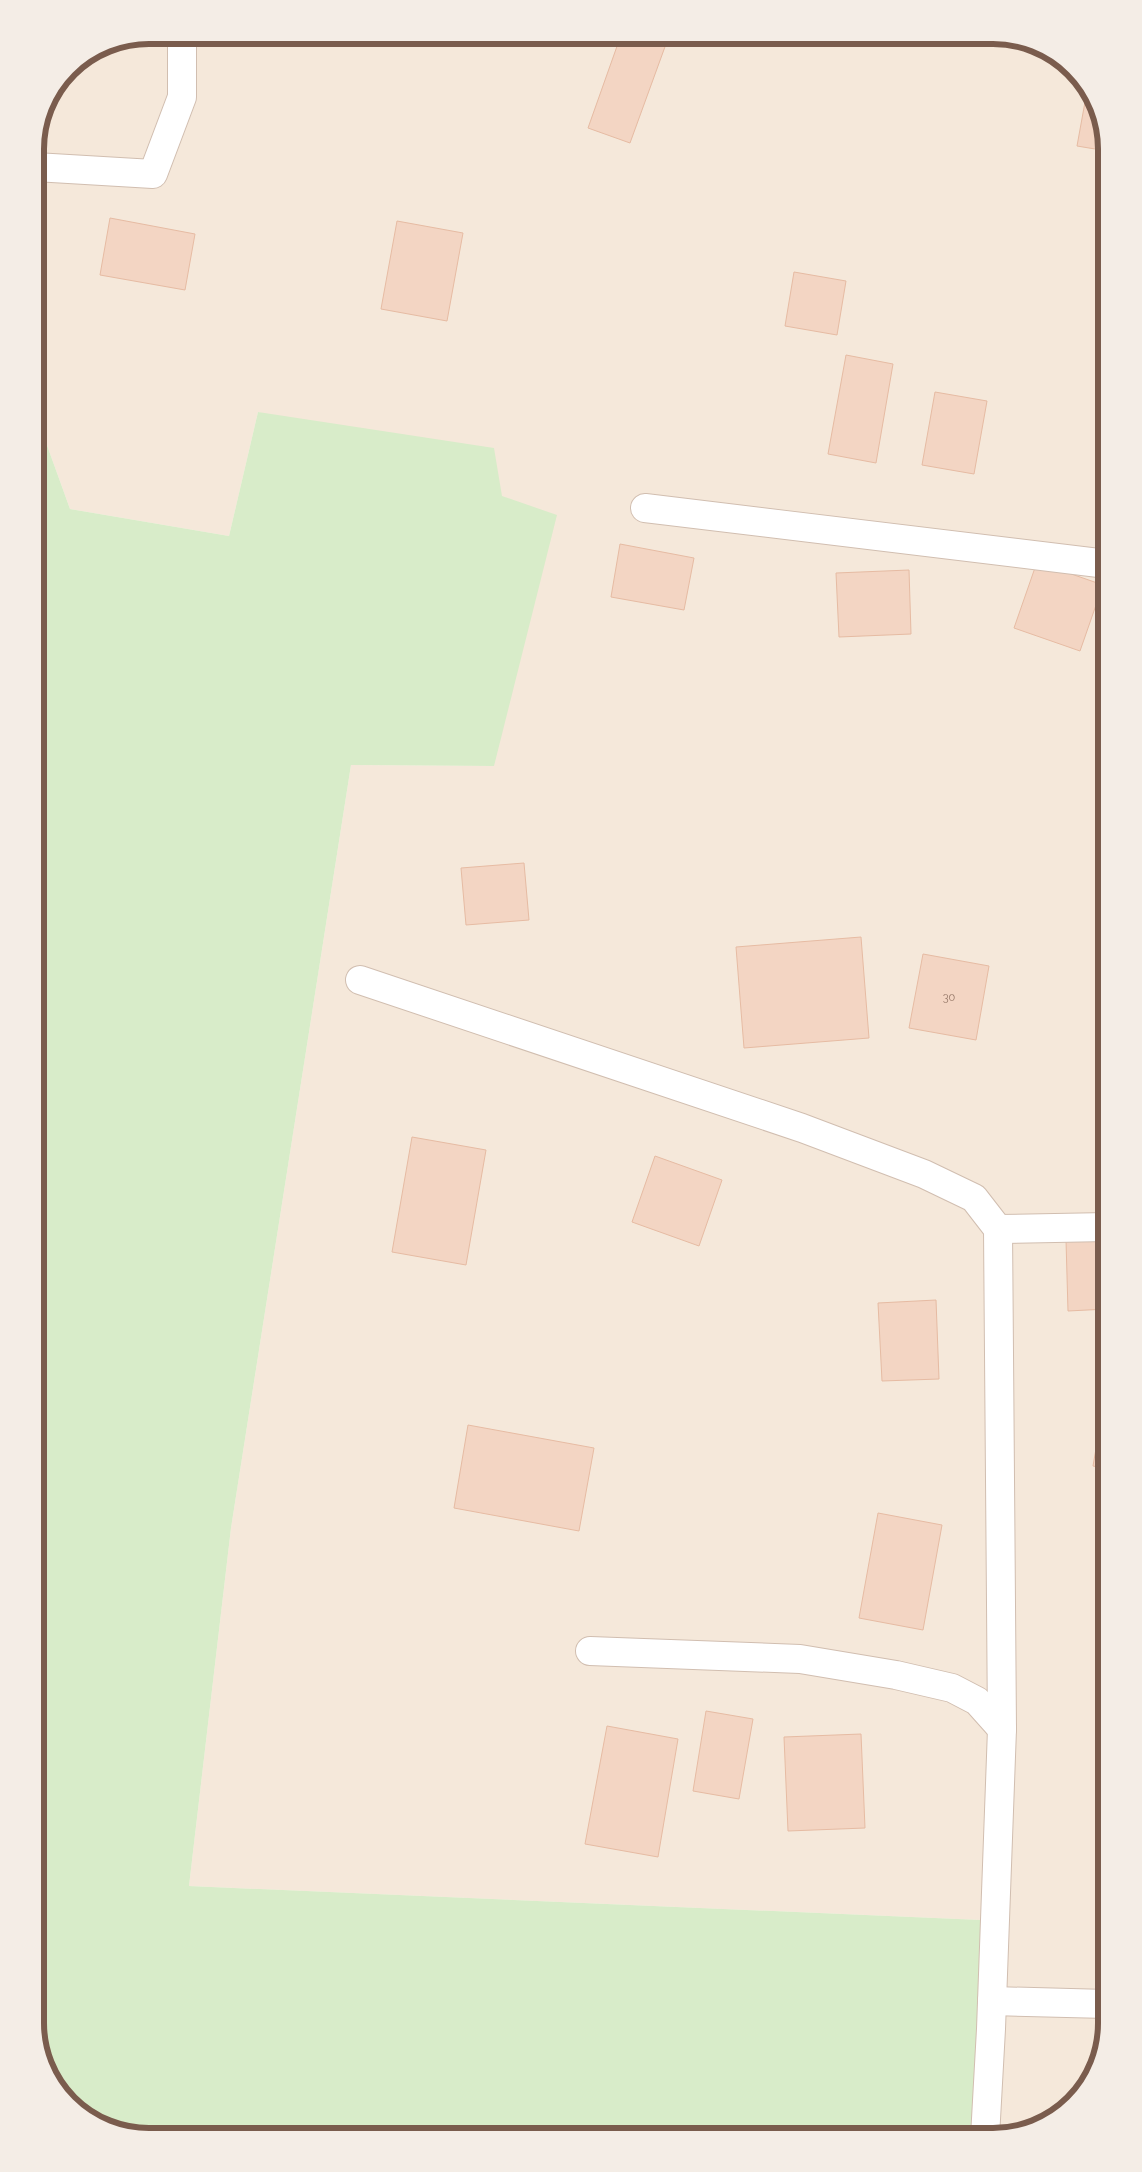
<svg xmlns="http://www.w3.org/2000/svg" width="1142" height="2172" font-family="Raleway,sans-serif">
	<style>
		.residential { fill: #f5e8da }
		.green { fill: #d8ecc9 }
		.building { fill: #f3d5c3; stroke: #e6bba3 }
		.lines { fill: none; stroke-linecap: round; stroke-linejoin: round }
		.minor-casing { stroke: #d1beb0; stroke-width: 30 }
		.minor { stroke: #fff; stroke-width: 28 }
		.labels { text-anchor: middle; stroke-width: 5; stroke-linejoin: round; paint-order: stroke }
		.number-label { font-size: 11px; fill: #987a6a }
		.rim { fill: none; stroke: #7a5c4d; stroke-width: 6 }
	</style>
	<rect width="100%" height="100%" fill="#fdf6ec"/>
	<polygon class="residential" points="149,35 1001,35 1062,58 1098,105 1107,149 1107,2023 1088,2086 1037,2128 993,2137 1004,1921 189,1886 231,1528 351,765 494,766 502,496 258,412 229,536 70,509 35,412 35,142 47,99 69,68 106,44"/>
	<polygon class="green" points="35,412 70,509 229,536 258,412 494,448 502,496 557,515 494,766 351,765 231,1528 189,1886 1004,1921 993,2137 142,2137 86,2118 44,2067 35,2023"/>
	<g class="building">
		<polygon points="621,35 642,35 666,44 630,143 588,128"/>
		<polygon points="1087,91 1098,105 1107,151 1077,146"/>
		<polygon points="110,218 195,234 185,290 100,275"/>
		<polygon points="397,221 463,233 447,321 381,309"/>
		<polygon points="794,272 846,281 837,335 785,326"/>
		<polygon points="846,355 893,364 876,463 828,454"/>
		<polygon points="935,392 987,401 974,474 922,465"/>
		<polygon points="620,544 694,558 684,610 611,597"/>
		<polygon points="1037,562 1103,585 1080,651 1014,628"/>
		<polygon points="909,570 911,634 839,637 836,573"/>
		<polygon points="524,863 529,920 466,925 461,868"/>
		<polygon points="861,937 869,1038 744,1048 736,947"/>
		<polygon points="923,954 989,966 976,1040 909,1028"/>
		<polygon points="412,1137 486,1150 466,1265 392,1252"/>
		<polygon points="655,1156 722,1180 699,1246 632,1222"/>
		<polygon points="1107,1238 1107,1309 1068,1311 1066,1240"/>
		<polygon points="936,1300 939,1379 882,1381 878,1303"/>
		<polygon points="1106,1391 1107,1391 1107,1469 1093,1466"/>
		<polygon points="468,1425 594,1448 579,1531 454,1508"/>
		<polygon points="878,1513 942,1525 923,1630 859,1618"/>
		<polygon points="706,1711 753,1719 739,1799 693,1791"/>
		<polygon points="607,1726 678,1739 658,1857 585,1844"/>
		<polygon points="861,1734 865,1828 788,1831 784,1737"/>
	</g>
	<g class="lines">
		<g class="minor-casing">
			<g id="minor">
				<polyline points="35,167 153,174 182,97 182,35"/>
				<polyline points="645,508 1107,564"/>
				<polyline points="360,980 802,1128 924,1174 974,1198 998,1229 1002,1729 991,2029 985,2137"/>
				<polyline points="998,1229 1107,1227"/>
				<polyline points="590,1651 800,1659 896,1675 952,1688 977,1701 1002,1729"/>
				<polyline points="992,2001 1107,2004"/>
			</g>
		</g>
		<use href="#minor" class="minor"/>
	</g>
	<g class="labels">
		<g class="number-label">
			<text x="949" y="1001">30</text>
		</g>
	</g>
	<path d="M0 0H1142V2172H0ZM149 44H993A105 105 0 0 1 1098 149V2023A105 105 0 0 1 993 2128H149A105 105 0 0 1 44 2023V149A105 105 0 0 1 149 44Z" fill="#f4ede6" fill-rule="evenodd"/>
	<path class="rim" d="M149 44H993A105 105 0 0 1 1098 149V2023A105 105 0 0 1 993 2128H149A105 105 0 0 1 44 2023V149A105 105 0 0 1 149 44Z"/>
</svg>
